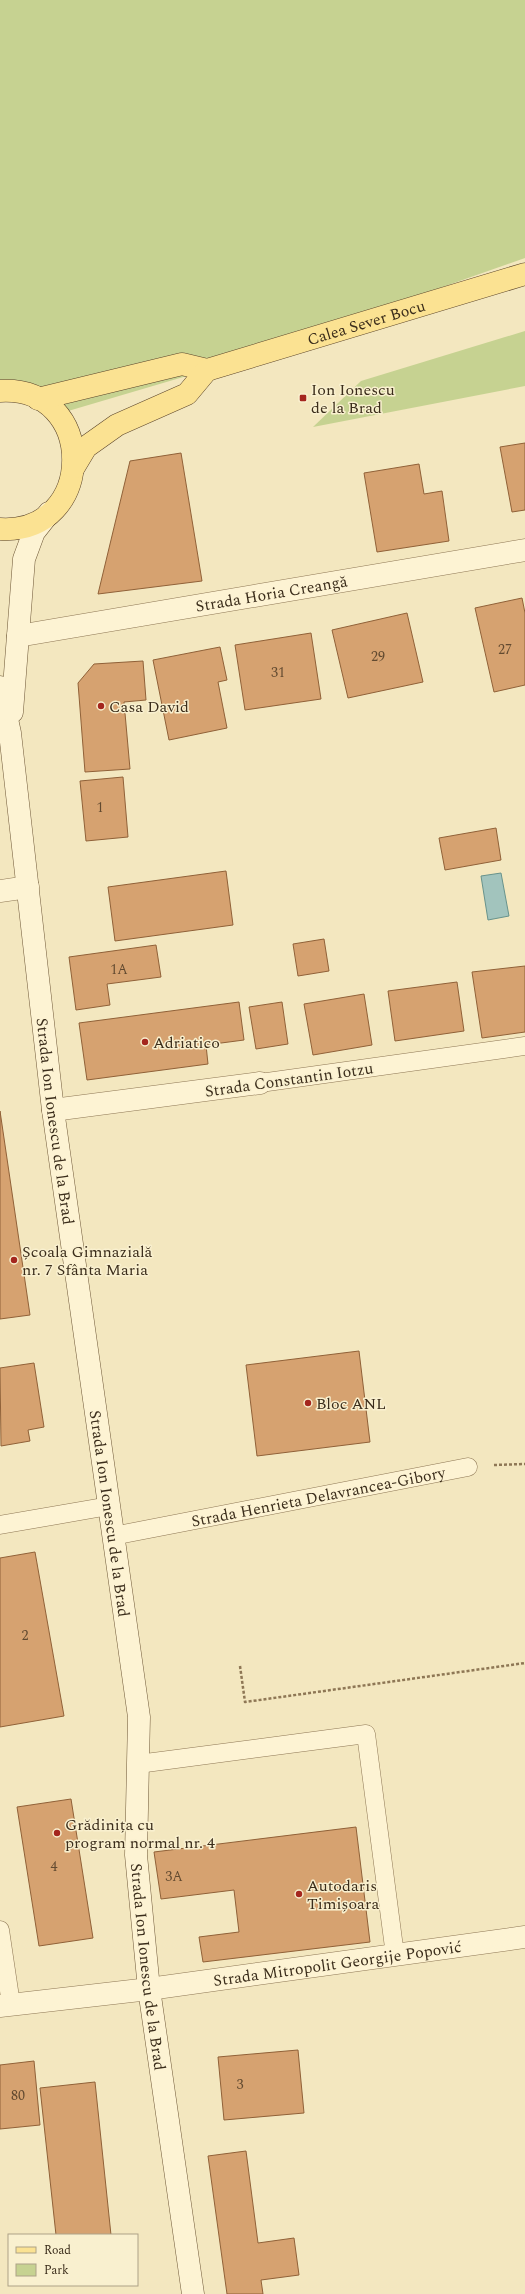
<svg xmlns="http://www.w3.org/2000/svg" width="525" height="2294" font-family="Spectral,serif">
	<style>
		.green { fill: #c6d291 }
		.water { fill: #a2c4bd; stroke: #68938c }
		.building { fill: #d6a270; stroke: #906138 }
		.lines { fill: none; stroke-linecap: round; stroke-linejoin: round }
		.lane-casing { stroke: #8e7755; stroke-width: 19 }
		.street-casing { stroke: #8e7755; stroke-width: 23 }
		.secondary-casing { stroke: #6f5838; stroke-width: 23 }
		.primary-casing { stroke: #5b442a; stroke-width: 23 }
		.path { stroke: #8e7755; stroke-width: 2.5; stroke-dasharray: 3 2; stroke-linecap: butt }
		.lane { stroke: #fdf3d3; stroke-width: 18 }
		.street { stroke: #fdf3d3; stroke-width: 22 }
		.secondary { stroke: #fdf3d3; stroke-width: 22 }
		.primary { stroke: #fbe292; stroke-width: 22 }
		.poi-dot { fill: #a4261e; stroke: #f9f0cf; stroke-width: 1.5 }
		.labels { text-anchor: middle; stroke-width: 3; stroke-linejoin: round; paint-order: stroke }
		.number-label { font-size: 14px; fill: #624a30 }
		.street-label { font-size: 16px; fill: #3b2d1b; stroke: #f9f0cf }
		.poi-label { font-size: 16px; fill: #3b2d1b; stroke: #f9f0cf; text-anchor: start }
	</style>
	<rect width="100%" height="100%" fill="#f3e7bf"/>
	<g class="green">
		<polygon points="0,0 525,0 525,258 207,370 58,414 0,391"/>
		<polygon points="525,331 525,386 313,427 361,381"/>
	</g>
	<polygon class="water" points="501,873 509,916 488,920 481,876"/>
	<g class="building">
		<polygon points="525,443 525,510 512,512 500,447"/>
		<polygon points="181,453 202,581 98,594 130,461"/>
		<polygon points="419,464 424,494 442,491 449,541 377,552 364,473"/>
		<polygon points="522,598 525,613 525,685 494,692 475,608"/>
		<polygon points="407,613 423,682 348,698 332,630"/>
		<polygon points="311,633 321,699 245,710 235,645"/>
		<polygon points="220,647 227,680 218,682 227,728 169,740 153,660"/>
		<polygon points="143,661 146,700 124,702 130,769 85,772 78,683 94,664"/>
		<polygon points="123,777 128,837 86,841 80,781"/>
		<polygon points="496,828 501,860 445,870 439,838"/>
		<polygon points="226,871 233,925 115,941 108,887"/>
		<polygon points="324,939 329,971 298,976 293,944"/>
		<polygon points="156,945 161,977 107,984 110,1005 76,1010 69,957"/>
		<polygon points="525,966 525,1032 482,1038 472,972"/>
		<polygon points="457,982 464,1031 395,1041 388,991"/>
		<polygon points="364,994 372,1045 313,1055 304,1004"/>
		<polygon points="239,1002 244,1040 206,1045 208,1064 87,1080 79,1023"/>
		<polygon points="282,1002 288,1044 256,1049 249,1007"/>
		<polygon points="0,1111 30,1315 0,1319"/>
		<polygon points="359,1351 370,1442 257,1456 246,1365"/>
		<polygon points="34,1363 44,1427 28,1430 30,1441 1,1446 0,1368"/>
		<polygon points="35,1552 64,1716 0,1727 0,1558"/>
		<polygon points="71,1799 93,1938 39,1946 17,1807"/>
		<polygon points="356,1827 370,1942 203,1962 199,1937 239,1932 234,1890 161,1899 154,1852"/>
		<polygon points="298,2050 304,2113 224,2120 218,2057"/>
		<polygon points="34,2061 40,2125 0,2129 0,2065"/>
		<polygon points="95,2082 111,2235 56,2235 40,2088"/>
		<polygon points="246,2151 258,2243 294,2238 299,2275 261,2280 263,2294 227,2294 208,2156"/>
	</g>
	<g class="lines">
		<g class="lane-casing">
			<g id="lane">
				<polyline points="260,1083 525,1046"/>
				<polyline points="0,1525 109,1506"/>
				<path id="s1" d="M113,1536L468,1467"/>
				<polyline points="138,1764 366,1734 395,1955"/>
				<polyline points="0,1930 11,2004"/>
			</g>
		</g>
		<g class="street-casing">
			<g id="street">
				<path id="s2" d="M18,636L525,550"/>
				<polyline points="0,891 28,887"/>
				<polyline points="53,1110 260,1083"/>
				<path id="s3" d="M0,2006L149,1989L525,1937"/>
			</g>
		</g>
		<g class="secondary-casing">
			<g id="secondary">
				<path id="s4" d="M0,687L10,733L53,1110L139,1717L136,1855L149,1989L193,2294"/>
				<polyline points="12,712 24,559 34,532 49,513"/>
			</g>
		</g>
		<g class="primary-casing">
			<g id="primary">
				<path d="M0,391C98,385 97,535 0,529"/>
				<path id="s5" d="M38,399L182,364L207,370L525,274"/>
				<polyline points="74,467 86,447 117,425 187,394 207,370"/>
			</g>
		</g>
		<g class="path">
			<polyline points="494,1465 525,1464"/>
			<polyline points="240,1666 245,1702 525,1663"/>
		</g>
		<use href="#lane" class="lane"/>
		<use href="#street" class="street"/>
		<use href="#secondary" class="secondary"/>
		<use href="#primary" class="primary"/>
	</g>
	<g class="poi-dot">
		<rect x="299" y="394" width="8" height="8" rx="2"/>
		<circle cx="101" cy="706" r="4"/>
		<circle cx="145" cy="1042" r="4"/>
		<circle cx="14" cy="1260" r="4"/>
		<circle cx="308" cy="1403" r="4"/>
		<circle cx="57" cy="1833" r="4"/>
		<circle cx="299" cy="1894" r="4"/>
	</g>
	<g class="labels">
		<g class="number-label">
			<text x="505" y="654">27</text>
			<text x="378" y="661">29</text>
			<text x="278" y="677">31</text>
			<text x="100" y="812">1</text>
			<text x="119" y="974">1A</text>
			<text x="25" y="1640">2</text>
			<text x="54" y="1871">4</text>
			<text x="174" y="1881">3A</text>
			<text x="240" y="2089">3</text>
			<text x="18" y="2100">80</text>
		</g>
		<g class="street-label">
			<text dy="6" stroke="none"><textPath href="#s5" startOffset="340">Calea Sever Bocu</textPath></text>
			<text dy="6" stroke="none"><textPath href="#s2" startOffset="257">Strada Horia Creangă</textPath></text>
			<text transform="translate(289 1079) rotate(-8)" y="6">Strada Constantin Iotzu</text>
			<text dy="6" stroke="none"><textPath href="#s4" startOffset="438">Strada Ion Ionescu de la Brad</textPath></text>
			<text dy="6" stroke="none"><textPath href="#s1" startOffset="209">Strada Henrieta Delavrancea-Gibory</textPath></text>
			<text dy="6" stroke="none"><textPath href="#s4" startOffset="834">Strada Ion Ionescu de la Brad</textPath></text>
			<text dy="6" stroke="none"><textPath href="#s3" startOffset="340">Strada Mitropolit Georgije Popović</textPath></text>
			<text dy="6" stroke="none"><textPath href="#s4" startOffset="1290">Strada Ion Ionescu de la Brad</textPath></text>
		</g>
		<g class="poi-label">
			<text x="311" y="395">Ion Ionescu<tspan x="311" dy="18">de la Brad</tspan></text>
			<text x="109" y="712">Casa David</text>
			<text x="153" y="1048">Adriatico</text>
			<text x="22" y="1257">Școala Gimnazială<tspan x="22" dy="18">nr. 7 Sfânta Maria</tspan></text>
			<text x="316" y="1409">Bloc ANL</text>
			<text x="65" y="1830">Grădinița cu<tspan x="65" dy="18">program normal nr. 4</tspan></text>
			<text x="307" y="1891">Autodaris<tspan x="307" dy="18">Timișoara</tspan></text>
		</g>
	</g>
	<rect x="8" y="2234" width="130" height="52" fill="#f9f0cf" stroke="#ada287"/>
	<rect x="16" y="2247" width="20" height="6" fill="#fbe292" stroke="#ada287"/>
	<text x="44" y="2254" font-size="12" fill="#3b2d1b">Road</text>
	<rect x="16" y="2264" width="20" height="12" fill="#c6d291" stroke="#ada287"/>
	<text x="44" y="2274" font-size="12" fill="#3b2d1b">Park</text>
</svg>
